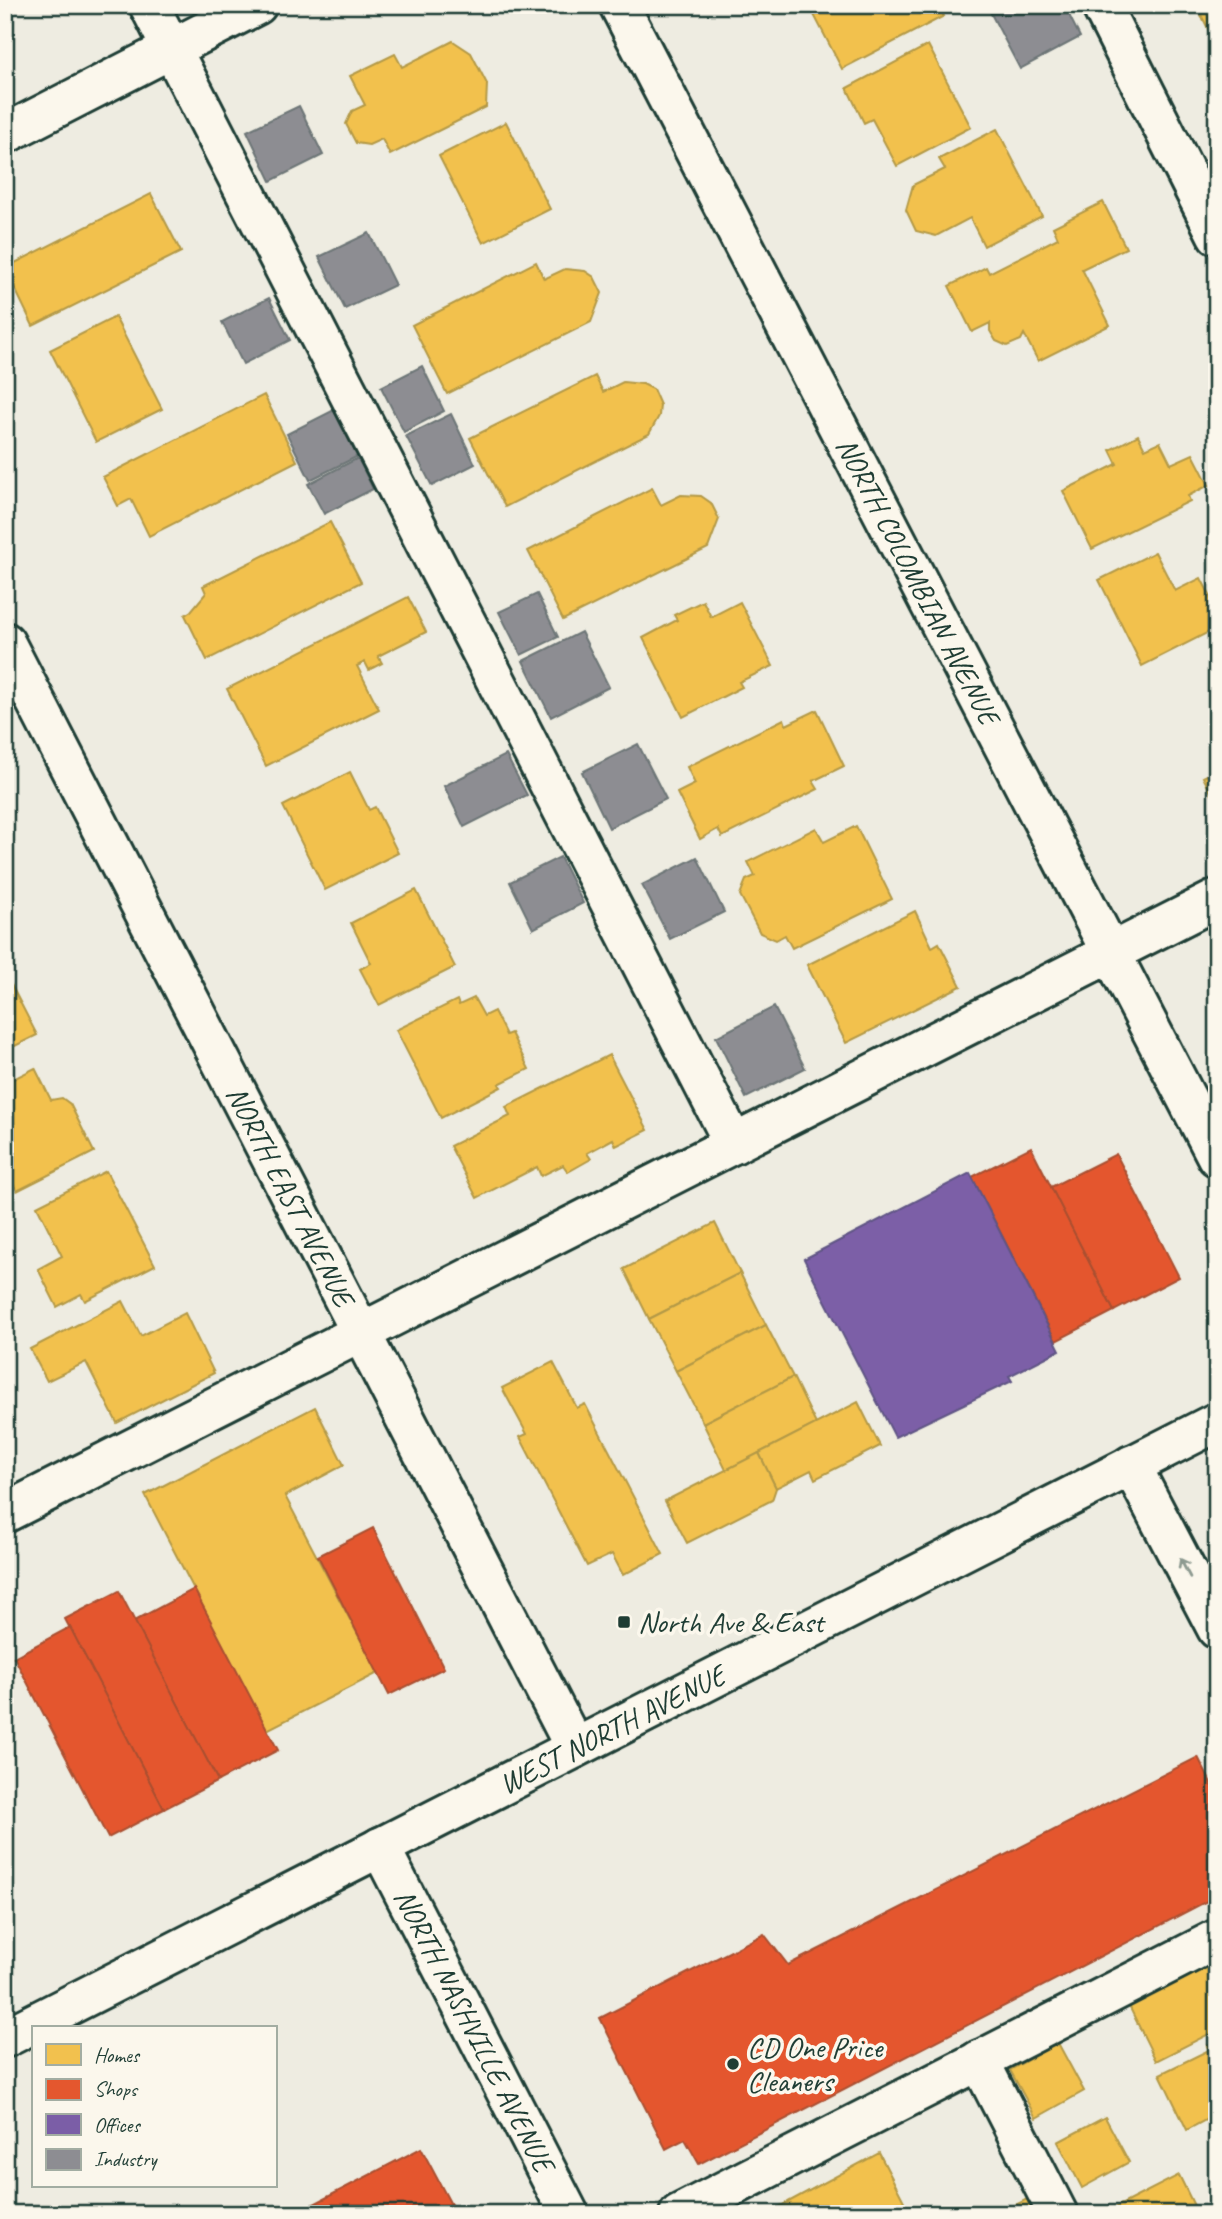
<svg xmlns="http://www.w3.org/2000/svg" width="1222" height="2219" font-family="Caveat,sans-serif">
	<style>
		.homes { fill: #f2c14e; stroke: #b39946; stroke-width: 2 }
		.shops { fill: #e4572e; stroke: #a94f30; stroke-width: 2 }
		.offices { fill: #7b5ea7; stroke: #5f5484; stroke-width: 2 }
		.industry { fill: #8d8d92; stroke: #6c7576; stroke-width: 2 }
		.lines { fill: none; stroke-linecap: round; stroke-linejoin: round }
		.minor-casing { stroke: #1f3d34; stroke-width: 44 }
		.major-casing { stroke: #1f3d34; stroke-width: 44 }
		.minor { stroke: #fbf7ec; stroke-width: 38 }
		.major { stroke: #fbf7ec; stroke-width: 38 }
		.oneway { stroke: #8d9a90 }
		.poi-dot { fill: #1f3d34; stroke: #fbf7ec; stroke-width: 2.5 }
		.labels { text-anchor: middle; stroke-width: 7; stroke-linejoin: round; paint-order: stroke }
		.street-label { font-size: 30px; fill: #1f3d34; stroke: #fbf7ec }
		.poi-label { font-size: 30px; fill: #1f3d34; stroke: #fbf7ec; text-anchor: start }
	</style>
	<rect width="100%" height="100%" fill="#eeece1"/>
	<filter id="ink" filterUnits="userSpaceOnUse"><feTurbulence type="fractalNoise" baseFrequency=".0143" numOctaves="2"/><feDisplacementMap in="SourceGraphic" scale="14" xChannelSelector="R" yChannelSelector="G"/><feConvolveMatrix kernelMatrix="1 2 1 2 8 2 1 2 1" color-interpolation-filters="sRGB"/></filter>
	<g filter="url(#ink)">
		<g class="homes">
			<polygon points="809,5 938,5 944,16 842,69"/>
			<polygon points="1196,5 1217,5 1217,46"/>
			<polygon points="453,41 471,53 487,84 486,107 390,155 382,139 369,145 356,143 346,124 352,111 365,105 350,76 395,54 402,67"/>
			<polygon points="928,45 971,127 897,166 872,119 864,123 847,88"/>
			<polygon points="506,122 550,209 483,243 439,156"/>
			<polygon points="997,129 1042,216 984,246 970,218 936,236 916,231 906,210 913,185 945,169 939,159"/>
			<polygon points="151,194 181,252 33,326 5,268"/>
			<polygon points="1103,202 1126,248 1082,269 1110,325 1038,361 1024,334 1021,340 1007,346 996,341 990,331 990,323 972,332 949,286 986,267 989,273 1058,238 1053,227"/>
			<polygon points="536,262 544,279 565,269 585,271 594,277 602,293 591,322 447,394 412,325"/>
			<polygon points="115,317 162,409 96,442 50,350"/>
			<polygon points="595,376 603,392 623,382 643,384 653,389 660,405 659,416 649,434 505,507 470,438"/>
			<polygon points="264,395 297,461 149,536 131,499 118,506 103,477"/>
			<polygon points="1138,435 1145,449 1160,442 1171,464 1193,454 1209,485 1188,496 1190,501 1092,549 1063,491 1117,464 1110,450"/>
			<polygon points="652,488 661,505 681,495 701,496 711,503 719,519 708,548 563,620 528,551"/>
			<polygon points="330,522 361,582 207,660 185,615 191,611 206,593 203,586"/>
			<polygon points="1155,552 1175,591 1201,578 1217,609 1217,628 1142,666 1099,580"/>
			<polygon points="408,597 426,632 378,656 382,663 369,670 365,662 357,666 379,709 266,766 227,689"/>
			<polygon points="703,601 711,617 740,602 773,666 739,682 742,687 683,717 643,638 677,620 674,615"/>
			<polygon points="817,710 844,766 813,781 818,789 722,837 718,829 700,839 677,793 695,784 687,767 784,719 786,725"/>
			<polygon points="1217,770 1217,804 1203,777"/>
			<polygon points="350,772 369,810 375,807 398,853 325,890 283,806"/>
			<polygon points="856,826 892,899 792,948 785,935 776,940 760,933 740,895 746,880 755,876 748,862 816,828 824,842"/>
			<polygon points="416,890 455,967 379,1005 360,969 371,963 351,923"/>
			<polygon points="915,911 932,947 939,943 961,986 846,1043 807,965"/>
			<polygon points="5,973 37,1035 5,1051"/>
			<polygon points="474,998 484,1016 494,1011 506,1035 511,1033 529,1069 499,1084 501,1087 441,1118 396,1030 457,1000 459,1005"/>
			<polygon points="609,1055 648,1130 616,1146 613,1139 587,1153 591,1159 568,1172 563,1165 541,1176 537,1167 477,1198 450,1146 510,1116 506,1107"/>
			<polygon points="35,1068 51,1100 62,1098 70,1104 94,1152 17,1191 5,1169 5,1083"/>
			<polygon points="106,1171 155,1265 85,1301 81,1294 57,1307 38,1269 62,1256 37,1206"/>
			<polygon points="715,1223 740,1273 649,1319 624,1269"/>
			<polygon points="740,1273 766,1325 676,1371 649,1319"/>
			<polygon points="123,1301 141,1336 185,1313 214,1373 117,1423 86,1362 47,1381 30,1349"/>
			<polygon points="766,1325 793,1377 703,1423 676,1371"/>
			<polygon points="553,1362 577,1408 585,1404 663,1554 623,1575 612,1554 587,1566 520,1437 527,1434 502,1388"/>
			<polygon points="793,1377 816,1424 726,1470 703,1423"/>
			<polygon points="858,1402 880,1446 815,1479 811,1470 776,1488 759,1453"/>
			<polygon points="315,1407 344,1465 285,1496 378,1673 267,1730 145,1495"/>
			<polygon points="759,1453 776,1488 772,1500 687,1543 665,1501"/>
			<polygon points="1217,1959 1217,2030 1156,2061 1129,2006"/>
			<polygon points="1217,2041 1217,2114 1187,2130 1160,2074 1209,2050 1207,2046"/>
			<polygon points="1058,2043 1084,2091 1036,2118 1010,2070"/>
			<polygon points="1105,2117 1129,2162 1082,2188 1058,2142"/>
			<polygon points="879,2153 910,2213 766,2214"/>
			<polygon points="1179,2175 1198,2214 1103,2214"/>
			<polygon points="1027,2199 1034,2214 998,2214"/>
		</g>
		<g class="shops">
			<polygon points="1031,1147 1114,1311 1056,1341 972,1177"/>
			<polygon points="1116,1154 1179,1277 1114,1311 1051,1187"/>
			<polygon points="373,1528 444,1668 389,1695 318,1556"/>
			<polygon points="194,1589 278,1750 218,1781 134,1621"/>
			<polygon points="119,1591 218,1781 164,1809 65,1619"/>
			<polygon points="70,1627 164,1809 108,1838 14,1657"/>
			<polygon points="1198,1757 1217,1795 1217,1896 699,2164 685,2139 666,2149 600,2018 764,1934 788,1965"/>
			<polygon points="421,2148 456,2214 295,2214"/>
		</g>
		<polygon class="offices" points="970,1173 1060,1350 1009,1376 1012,1381 895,1437 804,1259"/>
		<g class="industry">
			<polygon points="993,5 1064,5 1080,37 1020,69 988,8"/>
			<polygon points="299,106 323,155 271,181 247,131"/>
			<polygon points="1217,155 1217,180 1206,160"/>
			<polygon points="369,233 395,285 345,309 319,257"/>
			<polygon points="269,298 290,340 243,364 222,322"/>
			<polygon points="422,366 444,411 404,432 381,387"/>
			<polygon points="334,410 358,456 310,480 287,434"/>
			<polygon points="451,414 475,464 432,486 406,436"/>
			<polygon points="358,458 373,489 324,514 308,484"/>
			<polygon points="537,594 558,637 521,655 499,612"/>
			<polygon points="581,632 609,687 551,717 523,661"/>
			<polygon points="638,744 666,799 609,828 582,772"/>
			<polygon points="506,755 527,795 464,827 444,786"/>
			<polygon points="560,857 583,903 533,929 510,882"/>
			<polygon points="697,857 724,912 670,939 642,885"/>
			<polygon points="774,1007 805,1068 746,1098 716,1037"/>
		</g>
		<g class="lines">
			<g class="minor-casing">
				<g id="minor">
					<polyline points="149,5 734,1144"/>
					<path id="s1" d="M619,5L1217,1157"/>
					<polyline points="1101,5 1217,235"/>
					<polyline points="5,134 257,5"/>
					<path id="s2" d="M5,642L575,1748"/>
					<polyline points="1131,1465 1217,1629"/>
					<polyline points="5,1513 1217,899"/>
					<path id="s3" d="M380,1847L569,2214"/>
					<polyline points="979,2060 1058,2214"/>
					<polyline points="679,2214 1217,1939"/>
				</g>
			</g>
			<g class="major-casing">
				<g id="major">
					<path id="s4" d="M5,2038L1217,1422"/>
				</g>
			</g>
			<use href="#minor" class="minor"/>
			<use href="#major" class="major"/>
		</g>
		<defs><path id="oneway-shaft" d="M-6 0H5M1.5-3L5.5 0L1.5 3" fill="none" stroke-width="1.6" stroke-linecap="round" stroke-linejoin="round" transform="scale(1.75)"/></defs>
		<use class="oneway" href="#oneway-shaft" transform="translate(1185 1568) rotate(-118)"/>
	</g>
	<g class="poi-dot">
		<rect x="617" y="1615" width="14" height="14" rx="3.5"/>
		<circle cx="733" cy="2064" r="7"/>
	</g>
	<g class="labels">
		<g class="street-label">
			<text dy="10" stroke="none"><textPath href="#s1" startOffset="649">NORTH COLOMBIAN AVENUE</textPath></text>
			<text dy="10" stroke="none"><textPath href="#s2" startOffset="623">NORTH EAST AVENUE</textPath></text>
			<text dy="10" stroke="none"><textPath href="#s4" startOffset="681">WEST NORTH AVENUE</textPath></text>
			<text dy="10" stroke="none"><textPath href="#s3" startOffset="206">NORTH NASHVILLE AVENUE</textPath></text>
		</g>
		<g class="poi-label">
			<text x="638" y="1632">North Ave &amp; East</text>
			<text x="747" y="2057">CD One Price<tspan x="747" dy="34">Cleaners</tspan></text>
		</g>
	</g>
	<rect width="1222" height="2219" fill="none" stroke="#fbf7ec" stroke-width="28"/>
	<rect x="14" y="14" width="1194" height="2191" fill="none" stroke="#1f3d34" stroke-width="2.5" filter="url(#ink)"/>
	<rect x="32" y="2026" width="245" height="161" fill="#fbf7ec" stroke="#a3ada2" stroke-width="2"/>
	<rect x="46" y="2044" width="35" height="21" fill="#f2c14e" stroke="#a3ada2" stroke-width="2"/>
	<text x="94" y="2062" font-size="21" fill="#1f3d34">Homes</text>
	<rect x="46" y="2079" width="35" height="21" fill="#e4572e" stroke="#a3ada2" stroke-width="2"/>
	<text x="94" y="2096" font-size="21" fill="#1f3d34">Shops</text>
	<rect x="46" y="2114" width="35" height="21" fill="#7b5ea7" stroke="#a3ada2" stroke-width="2"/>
	<text x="94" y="2132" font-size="21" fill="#1f3d34">Offices</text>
	<rect x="46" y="2149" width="35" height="21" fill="#8d8d92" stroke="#a3ada2" stroke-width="2"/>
	<text x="94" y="2166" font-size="21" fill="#1f3d34">Industry</text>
</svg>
